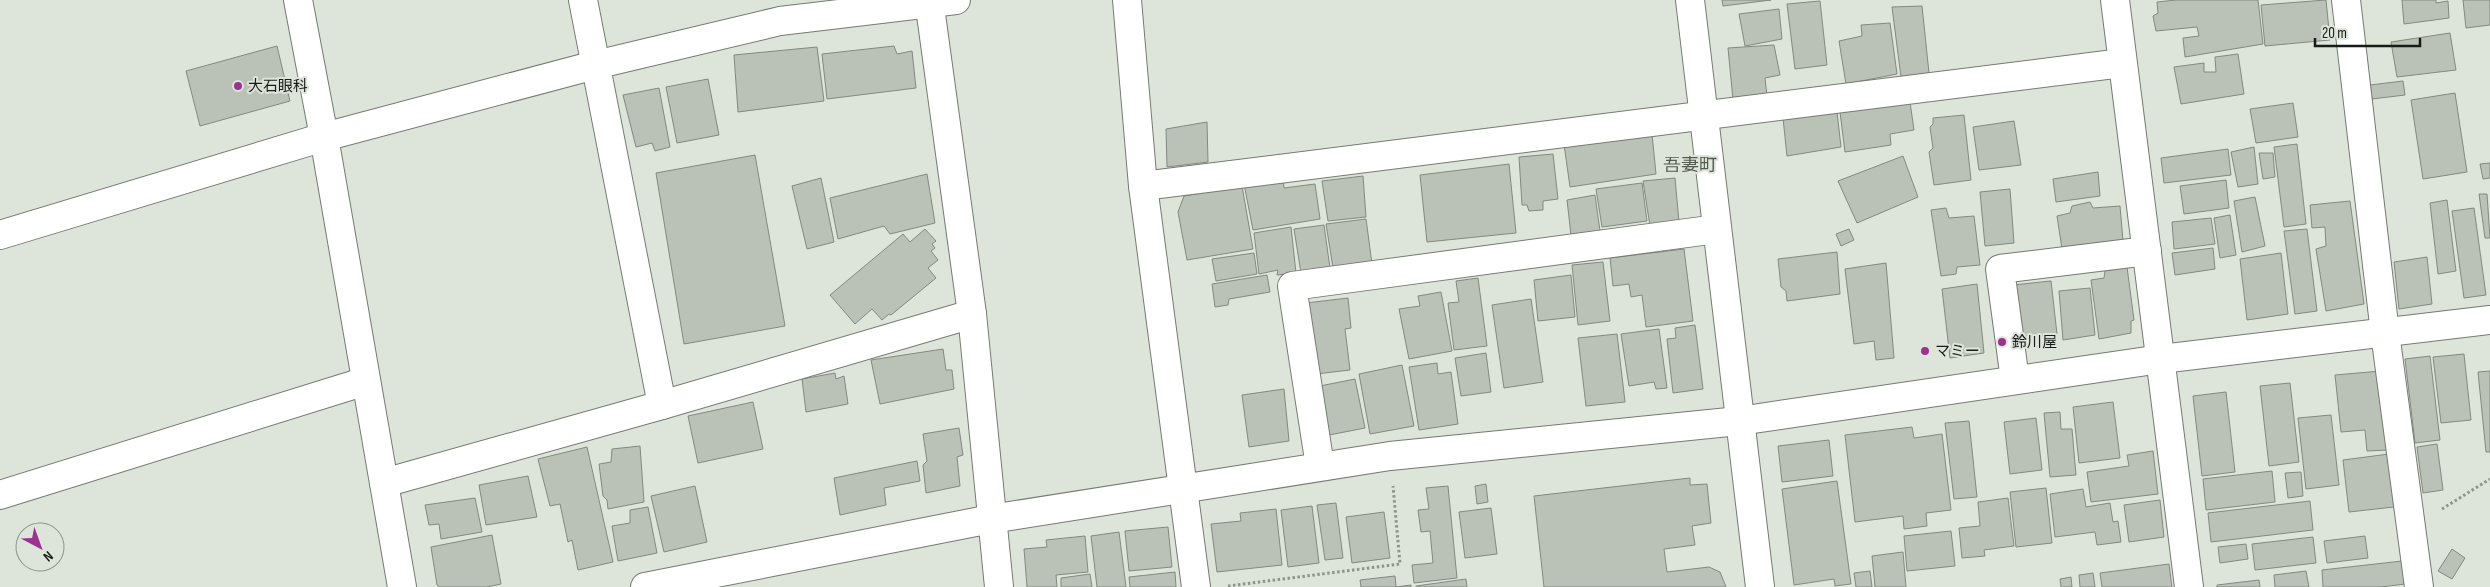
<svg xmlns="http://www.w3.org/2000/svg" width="2490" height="587" font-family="'Sofia Sans Condensed','Noto Sans JP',sans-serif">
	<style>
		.building { fill: #bac1b7; stroke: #828980 }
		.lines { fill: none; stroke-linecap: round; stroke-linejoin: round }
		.street-casing { stroke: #747b71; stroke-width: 30 }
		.secondary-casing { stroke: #747b71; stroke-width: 30 }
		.path { stroke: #8e948c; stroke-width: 3; stroke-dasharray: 2.5 2.5; stroke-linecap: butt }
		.street { stroke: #fff; stroke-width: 28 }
		.secondary { stroke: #fff; stroke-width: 28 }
		.poi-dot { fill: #9c3192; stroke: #dde5da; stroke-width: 2 }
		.labels { text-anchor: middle; stroke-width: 4; stroke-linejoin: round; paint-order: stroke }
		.poi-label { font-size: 15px; fill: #181b17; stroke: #dde5da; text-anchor: start }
		.quarter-label { font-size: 18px; fill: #545a51; stroke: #dde5da }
	</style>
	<rect width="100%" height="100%" fill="#dde5da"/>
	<g class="building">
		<polygon points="1722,0 1771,0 1723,6"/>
		<polygon points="2176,0 2258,0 2263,44 2185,57 2183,38 2199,36 2197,27 2156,31 2153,16 2158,13 2157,2"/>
		<polygon points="2326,0 2330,40 2265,46 2261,5"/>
		<polygon points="2402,0 2436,0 2436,3 2448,1 2449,18 2404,24"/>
		<polygon points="2463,0 2490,0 2490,25 2466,28"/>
		<polygon points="1820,1 1827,65 1795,69 1787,4"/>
		<polygon points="1922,6 1929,73 1901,77 1892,7"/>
		<polygon points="1779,9 1782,39 1745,46 1739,14"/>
		<polygon points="1890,23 1897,74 1846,84 1839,41 1862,36 1861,25"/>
		<polygon points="2450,33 2456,70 2397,77 2391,42"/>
		<polygon points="1774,45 1780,75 1765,78 1767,96 1733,100 1728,48"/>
		<polygon points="277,46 290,101 200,126 186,71"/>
		<polygon points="894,46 897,54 912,51 916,88 827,99 822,54"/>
		<polygon points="817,47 824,101 738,112 734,55"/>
		<polygon points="2238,54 2244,94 2181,104 2174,67 2204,63 2204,72 2216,72 2215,57"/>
		<polygon points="708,79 719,135 677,143 666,87"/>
		<polygon points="2403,81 2405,95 2372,99 2370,85"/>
		<polygon points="659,88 670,147 655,151 652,143 636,147 623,95"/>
		<polygon points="2455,93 2467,172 2423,179 2411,100"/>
		<polygon points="1910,102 1914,130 1890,134 1891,145 1845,152 1840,112"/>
		<polygon points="2293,103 2298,137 2256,143 2250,109"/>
		<polygon points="1837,112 1841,147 1787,156 1783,118"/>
		<polygon points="1964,115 1971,180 1934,185 1929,152 1933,148 1930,127 1933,124 1933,118"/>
		<polygon points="2014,121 2021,165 1979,170 1973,127"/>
		<polygon points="1207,122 1208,162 1167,167 1166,129"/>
		<polygon points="1652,134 1656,174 1570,187 1564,144"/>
		<polygon points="2297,144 2306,224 2284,227 2274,147"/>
		<polygon points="2254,147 2258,184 2238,187 2231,152"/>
		<polygon points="2228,149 2231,175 2164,183 2161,158"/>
		<polygon points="2259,153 2273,153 2275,177 2263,179"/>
		<polygon points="1553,154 1558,199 1543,201 1543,210 1529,211 1527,205 1522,205 1519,157"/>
		<polygon points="755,155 785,326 684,344 656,173"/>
		<polygon points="1903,156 1918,197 1857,223 1838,181"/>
		<polygon points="2490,163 2490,178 2483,179 2480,164"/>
		<polygon points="1509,164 1516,233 1427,242 1420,175"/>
		<polygon points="2098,172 2100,196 2056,202 2053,179"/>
		<polygon points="927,174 935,223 890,234 884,226 838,239 830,198"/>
		<polygon points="1363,176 1366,217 1328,221 1322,181"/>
		<polygon points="821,178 834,242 807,249 792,186"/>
		<polygon points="1283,178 1284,188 1315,184 1320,219 1253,230 1244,184"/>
		<polygon points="1675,178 1679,222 1650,226 1643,181"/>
		<polygon points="2226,180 2229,208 2184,214 2180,186"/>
		<polygon points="1642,183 1647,221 1602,227 1596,189"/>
		<polygon points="1242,186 1253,249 1187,260 1178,212 1184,196"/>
		<polygon points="2010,189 2014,243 1985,246 1980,192"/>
		<polygon points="2479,194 2487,194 2490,238 2485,238"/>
		<polygon points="1595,195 1600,231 1571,235 1567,200"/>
		<polygon points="2255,197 2265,246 2242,252 2234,201"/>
		<polygon points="2447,200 2456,271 2438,274 2430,203"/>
		<polygon points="2350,201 2364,304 2326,311 2316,249 2326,246 2325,227 2312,228 2310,205"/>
		<polygon points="2090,202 2093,208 2120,206 2123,241 2062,249 2057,216 2070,213 2072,206"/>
		<polygon points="1946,208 1949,218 1974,216 1980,265 1957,267 1956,274 1941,276 1931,210"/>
		<polygon points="2474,208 2486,295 2464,298 2452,211"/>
		<polygon points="2230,215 2236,255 2220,258 2214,218"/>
		<polygon points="2211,218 2215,244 2174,249 2172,222"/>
		<polygon points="1366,219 1372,264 1333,268 1326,224"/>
		<polygon points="1324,225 1330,268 1301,273 1294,229"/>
		<polygon points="1291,227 1296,273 1277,275 1278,270 1259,274 1254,233"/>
		<polygon points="925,229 936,241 932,244 935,248 931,251 938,260 928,268 936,278 891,315 889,314 882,320 872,309 855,324 830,295 903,234 910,242"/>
		<polygon points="1849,229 1854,240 1841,246 1836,234"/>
		<polygon points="2307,229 2317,311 2295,314 2284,231"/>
		<polygon points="2213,248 2215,269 2175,275 2172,253"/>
		<polygon points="1684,249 1693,321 1646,327 1642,295 1631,297 1629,284 1613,286 1610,258"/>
		<polygon points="1837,252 1840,294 1787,301 1786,291 1781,287 1778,259"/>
		<polygon points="1254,253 1257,274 1216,281 1212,259"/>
		<polygon points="2281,253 2288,314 2247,320 2240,259"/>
		<polygon points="2427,257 2432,304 2399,309 2394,262"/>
		<polygon points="1603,262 1610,321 1578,325 1572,265"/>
		<polygon points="1886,263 1894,358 1876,360 1874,341 1854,344 1845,269"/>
		<polygon points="2127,267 2134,320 2131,321 2131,333 2099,339 2091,280 2104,278 2105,271"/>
		<polygon points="1267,275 1270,292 1229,299 1228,305 1215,307 1212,284"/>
		<polygon points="1571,275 1575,317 1538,321 1534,280"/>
		<polygon points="1478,278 1487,346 1454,350 1448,303 1459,302 1456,281"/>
		<polygon points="2051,281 2057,334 2019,339 2013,285"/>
		<polygon points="1977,284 1984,353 1950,358 1942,289"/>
		<polygon points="2090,288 2095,335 2063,340 2059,291"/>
		<polygon points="1441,292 1452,351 1409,359 1399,309 1420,306 1418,296"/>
		<polygon points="1348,298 1351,328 1345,329 1350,370 1316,374 1306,303"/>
		<polygon points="1531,299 1543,382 1504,388 1492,305"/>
		<polygon points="1695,325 1703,389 1673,393 1667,339 1676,338 1675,328"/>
		<polygon points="1659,329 1667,388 1656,389 1654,382 1629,386 1621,334"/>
		<polygon points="1617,334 1625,402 1586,406 1578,338"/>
		<polygon points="943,349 946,370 952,370 954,389 880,404 871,360"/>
		<polygon points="1486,353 1491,392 1461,396 1455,358"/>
		<polygon points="2464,354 2471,420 2441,423 2433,357"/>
		<polygon points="2430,356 2440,440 2415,443 2405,359"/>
		<polygon points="1437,363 1438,374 1451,372 1458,424 1419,430 1409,367"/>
		<polygon points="1402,365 1414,426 1370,434 1359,374"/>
		<polygon points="2381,371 2388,450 2367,451 2365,430 2341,432 2335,375"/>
		<polygon points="2490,371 2490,452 2486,452 2478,372"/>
		<polygon points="835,373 836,379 844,376 848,404 806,412 802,379"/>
		<polygon points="1355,379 1365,428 1324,436 1315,387"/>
		<polygon points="2290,383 2299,462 2269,466 2260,386"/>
		<polygon points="1284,389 1289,441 1249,447 1242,395"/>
		<polygon points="2226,392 2235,472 2202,476 2193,396"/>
		<polygon points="753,402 763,449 698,463 688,416"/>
		<polygon points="2113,402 2120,458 2079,463 2073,407"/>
		<polygon points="2060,412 2061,429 2072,429 2076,475 2050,477 2044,413"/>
		<polygon points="2331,415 2339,485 2306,489 2298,418"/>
		<polygon points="2036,418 2042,470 2010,474 2004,422"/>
		<polygon points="1969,421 1977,497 1954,499 1945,423"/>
		<polygon points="1912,427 1914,438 1942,434 1951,510 1926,513 1927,526 1904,529 1903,516 1855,522 1845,435"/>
		<polygon points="959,428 963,455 957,457 960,486 926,493 923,465 927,461 923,434"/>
		<polygon points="1829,440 1833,476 1782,482 1778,446"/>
		<polygon points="2437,444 2443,490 2423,493 2417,447"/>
		<polygon points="640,446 644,502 608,509 607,500 603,496 599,464 611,462 612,449"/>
		<polygon points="587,447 613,562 578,570 572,540 568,542 560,504 550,506 538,459"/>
		<polygon points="2153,451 2158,494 2091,502 2087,472 2129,466 2127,455"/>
		<polygon points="2389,454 2394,507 2349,512 2343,460"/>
		<polygon points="917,461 920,481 884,488 886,505 840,515 834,478"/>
		<polygon points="2272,471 2275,502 2206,510 2203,479"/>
		<polygon points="2301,472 2303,496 2288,498 2285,473"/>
		<polygon points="528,476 537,517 486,525 479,485"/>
		<polygon points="1690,478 1690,485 1707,484 1711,523 1692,526 1695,545 1664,549 1667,572 1709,567 1720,572 1726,587 1544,587 1534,496"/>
		<polygon points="1837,481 1851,584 1835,586 1834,579 1794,585 1782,489"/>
		<polygon points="1486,484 1488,502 1477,504 1475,486"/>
		<polygon points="695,486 707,542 664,552 651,496"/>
		<polygon points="1448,486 1457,578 1414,583 1412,565 1433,563 1430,531 1421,532 1418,510 1429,509 1426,488"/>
		<polygon points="2046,488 2052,543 2016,547 2010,492"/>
		<polygon points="2083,489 2086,507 2110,503 2113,522 2118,521 2121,542 2097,545 2095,532 2055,537 2050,494"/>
		<polygon points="475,498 482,532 441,539 439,524 429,525 425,505"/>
		<polygon points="2008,498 2014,546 1984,550 1985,556 1962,558 1959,528 1980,526 1978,502"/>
		<polygon points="2160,500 2164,537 2129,542 2124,505"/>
		<polygon points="2310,501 2313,530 2211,542 2208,513"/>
		<polygon points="1336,503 1343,558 1325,560 1317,505"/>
		<polygon points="1312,506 1319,563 1288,567 1281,510"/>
		<polygon points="648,507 657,553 618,561 612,526 630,523 630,510"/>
		<polygon points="1491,508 1497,554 1465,558 1459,512"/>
		<polygon points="1276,509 1282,565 1217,572 1211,524 1241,521 1240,513"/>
		<polygon points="1384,512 1390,558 1352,563 1346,517"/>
		<polygon points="1168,527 1172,567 1129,571 1125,531"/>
		<polygon points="1951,531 1955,566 1907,571 1904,536"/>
		<polygon points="1119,532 1126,587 1097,587 1091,536"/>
		<polygon points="492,535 501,584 487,587 440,587 437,585 431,547"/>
		<polygon points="1085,536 1088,572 1056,575 1057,587 1027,587 1024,549 1047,547 1046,540"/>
		<polygon points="2365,536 2368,558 2327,563 2324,541"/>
		<polygon points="2313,537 2316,563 2255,570 2252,544"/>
		<polygon points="2246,544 2248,559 2220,563 2218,547"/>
		<polygon points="2452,549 2465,558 2452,579 2438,571"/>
		<polygon points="1903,552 1906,587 1875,587 1872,556"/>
		<polygon points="2402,561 2405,584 2381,587 2323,587 2322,570"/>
		<polygon points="2169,564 2172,587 2102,587 2100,573"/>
		<polygon points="1870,571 1872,587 1856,587 1854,573"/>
		<polygon points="2306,571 2309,587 2275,587 2274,575"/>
		<polygon points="1175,572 1176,587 1130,587 1129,577"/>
		<polygon points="2093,573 2095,587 2080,587 2079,575"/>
		<polygon points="1090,574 1092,587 1061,587 1061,578"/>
		<polygon points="1395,576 1396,587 1411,585 1411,587 1361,587 1360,580"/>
		<polygon points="2071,577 2072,587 2061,587 2060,579"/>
		<polygon points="1466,579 1467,587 1416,587 1416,586"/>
		<polygon points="2259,580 2260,587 2217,587 2217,585"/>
	</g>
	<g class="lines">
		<g class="street-casing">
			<g id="street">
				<polyline points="583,0 662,405"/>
				<polyline points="1127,0 1143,186 1196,587"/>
				<polyline points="2115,0 2189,587"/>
				<polyline points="2346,0 2385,333 2419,587"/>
				<polyline points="324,137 595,65 780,21 956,0"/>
				<polyline points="1143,186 2122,63"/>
				<polyline points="2015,380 2000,269 2147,251"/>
				<polyline points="1320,466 1292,286 1717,229"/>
				<polyline points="384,483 662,405 972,314"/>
				<polyline points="0,495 366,381"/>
			</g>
		</g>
		<g class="secondary-casing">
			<g id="secondary">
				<polyline points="298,0 324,137 402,587"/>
				<polyline points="929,0 972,314 999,587"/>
				<polyline points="1690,0 1760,587"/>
				<polyline points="0,235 324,137"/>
				<polyline points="645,587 991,519 1390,456 1739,421 2161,359 2490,320"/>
			</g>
		</g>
		<g class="path">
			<polyline points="2442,509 2490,479"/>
			<polyline points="1228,586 1400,564 1393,486"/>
		</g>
		<use href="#street" class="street"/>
		<use href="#secondary" class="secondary"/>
	</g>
	<g class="poi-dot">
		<circle cx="238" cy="86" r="5"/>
		<circle cx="2002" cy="342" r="5"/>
		<circle cx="1925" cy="351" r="5"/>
	</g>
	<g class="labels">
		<g class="poi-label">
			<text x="248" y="91">大石眼科</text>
			<text x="2012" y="347">鈴川屋</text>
			<text x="1935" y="356">マミー</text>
		</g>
		<g class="quarter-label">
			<text x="1690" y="171">吾妻町</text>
		</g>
	</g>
	<g transform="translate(40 547) rotate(139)"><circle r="24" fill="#dde5da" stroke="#8e948c"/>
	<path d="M0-4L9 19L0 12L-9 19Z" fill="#9c3192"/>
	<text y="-8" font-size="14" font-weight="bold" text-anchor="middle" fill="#181b17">N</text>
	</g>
	<path d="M2315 38v8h105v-8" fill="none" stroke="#181b17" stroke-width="2.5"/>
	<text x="2322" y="38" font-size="15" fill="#181b17" stroke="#dde5da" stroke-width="4" paint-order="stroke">20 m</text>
</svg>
